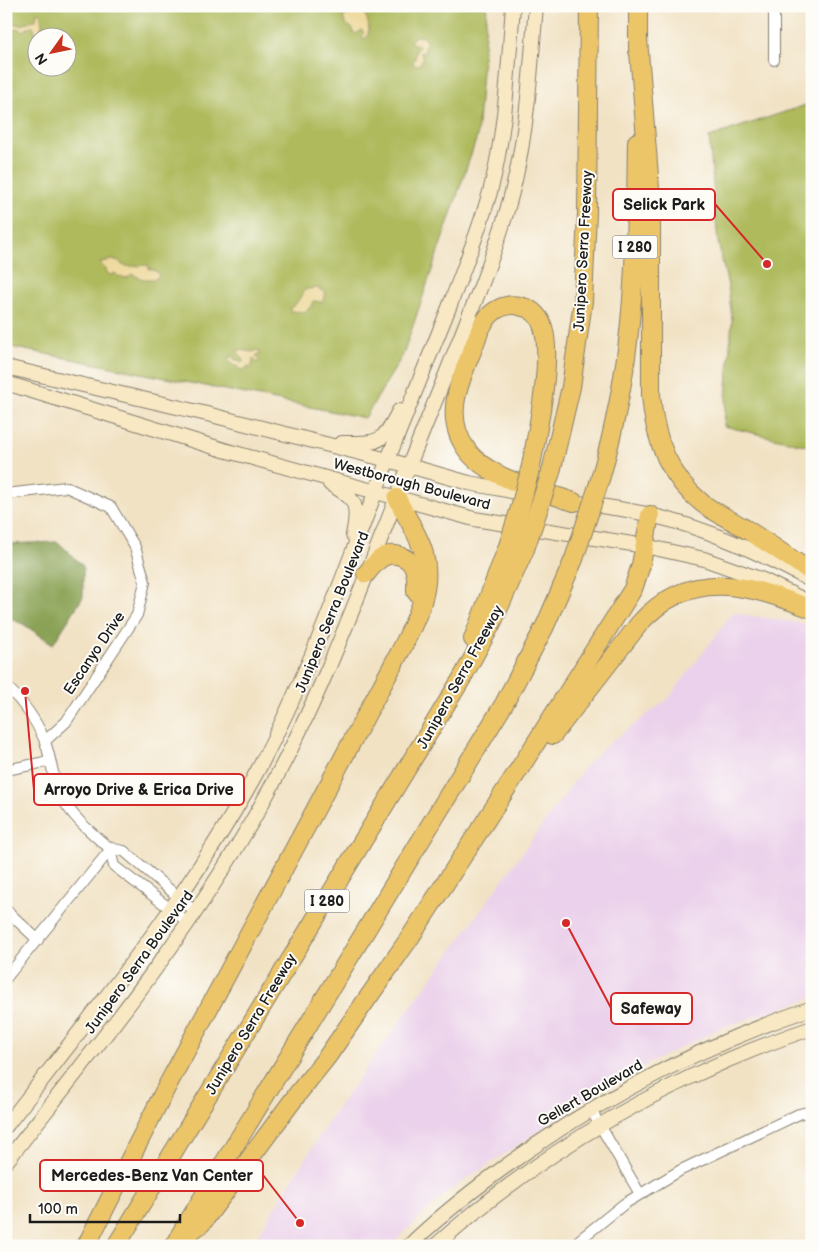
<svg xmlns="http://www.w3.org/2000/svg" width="818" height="1252" font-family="'Balsamiq Sans',sans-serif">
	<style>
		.built { fill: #ebd1eb }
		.green { fill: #aeba5c; stroke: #656b3c; fill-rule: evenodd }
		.forest { fill: #8aa254; stroke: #535f38 }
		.sand { fill: #eeda9e; stroke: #857b5d }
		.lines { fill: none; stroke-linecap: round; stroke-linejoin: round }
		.minor-casing { stroke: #867f70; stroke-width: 12 }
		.secondary-casing { stroke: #867f70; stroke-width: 16 }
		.motorway-casing { stroke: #867f70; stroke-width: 20 }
		.minor { stroke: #fff; stroke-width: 10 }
		.secondary { stroke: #f8e8c3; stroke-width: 14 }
		.motorway { stroke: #edc569; stroke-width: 18 }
		.motorway-bridge-casing { stroke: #867f70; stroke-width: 20; stroke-linecap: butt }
		.motorway-bridge { stroke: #edc569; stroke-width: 18 }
		.labels { text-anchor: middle; stroke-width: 4; stroke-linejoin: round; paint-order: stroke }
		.shield { fill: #fdfcf7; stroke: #605f5e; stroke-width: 1 }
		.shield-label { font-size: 14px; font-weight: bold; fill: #1c1c1c }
		.street-label { font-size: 15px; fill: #1c1c1c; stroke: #fdfcf7 }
		.leader { fill: none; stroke: #d62828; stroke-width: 2 }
		.callout-dot { fill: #d62828; stroke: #fdfcf7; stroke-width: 2 }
		.callout { fill: #fdfcf7; stroke: #d62828; stroke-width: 2 }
		.callout-label { font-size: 16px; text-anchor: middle; font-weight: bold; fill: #1c1c1c }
	</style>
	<rect width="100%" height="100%" fill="#fdfcf7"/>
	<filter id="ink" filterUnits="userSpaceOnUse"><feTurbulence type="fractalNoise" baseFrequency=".02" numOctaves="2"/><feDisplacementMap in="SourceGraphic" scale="10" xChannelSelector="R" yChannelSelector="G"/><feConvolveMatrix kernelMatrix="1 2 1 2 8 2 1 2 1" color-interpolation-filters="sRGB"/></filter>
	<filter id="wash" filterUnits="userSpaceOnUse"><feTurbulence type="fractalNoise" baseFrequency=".0096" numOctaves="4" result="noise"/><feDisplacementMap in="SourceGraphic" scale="20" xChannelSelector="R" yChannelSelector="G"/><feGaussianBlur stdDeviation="1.12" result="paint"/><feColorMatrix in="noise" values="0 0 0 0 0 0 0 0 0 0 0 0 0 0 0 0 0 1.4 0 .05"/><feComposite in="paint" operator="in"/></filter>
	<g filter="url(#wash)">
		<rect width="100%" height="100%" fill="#f1e2c4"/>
		<polygon class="built" points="733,613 812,625 812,998 723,1027 615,1080 446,1193 390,1246 251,1246 335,1111 586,765 607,745 669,698"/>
		<g class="green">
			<path d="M6,6H487L477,137L403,355L365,418L6,346ZM38,38H68V68H38Z"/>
			<polygon points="812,103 812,447 724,426 732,320 728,286 718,242 709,137"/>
		</g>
		<polygon class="forest" points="58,542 83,566 83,597 53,644 23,624 6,617 6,544"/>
		<g class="sand">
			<path d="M347,6H362L361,10C368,16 372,31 365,39H364L362,35L364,33L362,30L356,34L353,32V29L345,23L343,16L348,15L349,12L352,11Z"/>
			<polygon points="37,12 40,13 42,24 40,31 35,33 34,27 31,26 23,31 18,28 12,31 8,29 7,33 13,34 14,39 11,41 6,40 6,23 23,25 30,21 36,20"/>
			<polygon points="415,36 423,37 427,43 424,46 425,53 420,52 423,58 420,64 417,65 414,65 413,61 415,59 416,50 419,47 417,44 413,44 410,42"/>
			<path d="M113,260L120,261L122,265C131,268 138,265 148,265L149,269L156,271L159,276L155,279H143L132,274L127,278L118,276L115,273L111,275L107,273L106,269L101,265V262Z"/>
			<polygon points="318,288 320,290 323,290 326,294 322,302 313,301 312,306 304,312 290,311 290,308 296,304 304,291 307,289"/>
			<polygon points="239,350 253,352 258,350 260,354 256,356 260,361 257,362 253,359 252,366 250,368 247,366 247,369 243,369 241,371 238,366 234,366 228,360 231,355 234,359 243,362 243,359 237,351"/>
		</g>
	</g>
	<g filter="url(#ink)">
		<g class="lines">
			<g class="minor-casing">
				<g id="minor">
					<polyline points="774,6 774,60"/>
					<polyline points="6,494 66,487 111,507 135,547 145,582 137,615 66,722 45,741"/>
					<path d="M6,686C23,702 35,718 44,739C50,754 52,772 57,787C64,806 77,820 92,833C104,844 108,849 124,851L196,912"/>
					<polyline points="6,770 50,761"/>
					<polyline points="110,850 114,866 189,923"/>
					<polyline points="6,910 38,940"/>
					<polyline points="6,978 110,850"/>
					<polyline points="591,1110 640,1194"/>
					<polyline points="572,1246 624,1204 681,1170 799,1114 812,1111"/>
				</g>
			</g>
			<g class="secondary-casing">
				<g id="secondary">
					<polyline points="6,367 211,415 388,460 469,483 532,495"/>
					<polyline points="6,383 224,450 474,519 645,546 704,559 763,580 802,599"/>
					<path d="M342,443C380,443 381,445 399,411"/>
					<path d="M330,484C357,499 359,505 353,535"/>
					<path d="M563,501C592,505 622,508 650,515C708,528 760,553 812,581"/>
					<path d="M6,1126C96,1010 189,897 259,768C314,664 351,553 394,444C413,398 431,351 450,305C464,268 479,231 490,192C506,132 508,68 513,6"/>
					<path d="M6,1162C96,1047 188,936 259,809C323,696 367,573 414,453C432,409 450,365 467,321C486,275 504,228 515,180C528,123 531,64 536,6"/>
					<path d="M409,1246C437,1218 468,1194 499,1171C594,1101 700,1046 812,1008"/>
					<path d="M435,1246C543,1149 675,1074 812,1028"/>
				</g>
			</g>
			<g class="motorway-casing">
				<g id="motorway">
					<path d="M638,39L651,201V395C654,437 668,476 702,503C715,513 730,519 744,528C767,542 789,558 812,572"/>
					<polyline points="638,51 638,6"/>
					<path d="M531,466C537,433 553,359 543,327C540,318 533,309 523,307C512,303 500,306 491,314C481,323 477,338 472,351C459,383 443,418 467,450C487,478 542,491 574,502"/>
					<polyline points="551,472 571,387 583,301 587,213 589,6"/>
					<path d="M599,483C614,431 625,377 630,322C636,262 636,202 637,142"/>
					<path d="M366,574C370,569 375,563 380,559C391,551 408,555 414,568C417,575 416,584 416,592"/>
					<polyline points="473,639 508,546"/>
					<path d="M553,735L639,624C690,566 749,585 812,609"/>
					<polyline points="180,1235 504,704 545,626 574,559"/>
					<polyline points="174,1244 202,1223 299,1092 327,1057 356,1015 411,936 525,760 633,589 641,565 650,515"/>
					<path d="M86,1246L166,1088L401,650C416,619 433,589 424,554C419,534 405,516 397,498"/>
					<polyline points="116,1246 462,678 493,621 525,549"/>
				</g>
			</g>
			<use href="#minor" class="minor"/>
			<use href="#secondary" class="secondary"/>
			<use href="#motorway" class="motorway"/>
			<g class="motorway-bridge-casing">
				<g id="motorway-bridge">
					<polyline points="508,546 520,508 531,466"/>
					<polyline points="525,549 551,472"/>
					<polyline points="574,559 599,483"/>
				</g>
			</g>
			<use href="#motorway-bridge" class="motorway-bridge"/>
		</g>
	</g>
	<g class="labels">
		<g class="shield">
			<rect x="612.5" y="235.5" width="45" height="23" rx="4"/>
			<rect x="304.5" y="889.5" width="45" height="23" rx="4"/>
		</g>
		<g class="shield-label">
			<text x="635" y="252">I 280</text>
			<text x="327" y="906">I 280</text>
		</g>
		<g class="street-label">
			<text transform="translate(583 251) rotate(-87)" y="5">Junipero Serra Freeway</text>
			<text transform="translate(412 484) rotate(15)" y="5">Westborough Boulevard</text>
			<text transform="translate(332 612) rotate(-68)" y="5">Junipero Serra Boulevard</text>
			<text transform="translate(94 653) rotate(-56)" y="5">Escanyo Drive</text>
			<text transform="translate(460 677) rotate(-61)" y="5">Junipero Serra Freeway</text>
			<text transform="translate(139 962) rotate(-54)" y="5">Junipero Serra Boulevard</text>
			<text transform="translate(251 1024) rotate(-59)" y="5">Junipero Serra Freeway</text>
			<text transform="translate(590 1093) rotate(-30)" y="5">Gellert Boulevard</text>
		</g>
	</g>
	<path class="leader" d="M767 264L715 204M25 691L34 790M566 923L611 1008M300 1223L263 1175"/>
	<g class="callout-dot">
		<circle cx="767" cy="264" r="5"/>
		<circle cx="25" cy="691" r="5"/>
		<circle cx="566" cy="923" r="5"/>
		<circle cx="300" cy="1223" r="5"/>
	</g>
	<g class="callout">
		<rect x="613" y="189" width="102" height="31" rx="5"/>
		<rect x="34" y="774" width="210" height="31" rx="5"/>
		<rect x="611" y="993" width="81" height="31" rx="5"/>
		<rect x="40" y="1160" width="223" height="31" rx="5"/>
	</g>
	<g class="callout-label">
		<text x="664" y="210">Selick Park</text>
		<text x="139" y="795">Arroyo Drive &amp; Erica Drive</text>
		<text x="651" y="1014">Safeway</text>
		<text x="152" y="1181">Mercedes-Benz Van Center</text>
	</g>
	<rect width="818" height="1252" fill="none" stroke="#fdfcf7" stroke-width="25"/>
	<g transform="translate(52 52) rotate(237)"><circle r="24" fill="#fdfcf7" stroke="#a3a29f"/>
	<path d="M0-4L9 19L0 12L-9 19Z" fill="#c8321e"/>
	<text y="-8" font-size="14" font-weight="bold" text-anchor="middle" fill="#1c1c1c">N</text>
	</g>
	<path d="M30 1214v8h150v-8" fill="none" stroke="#1c1c1c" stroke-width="2.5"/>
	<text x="38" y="1214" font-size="15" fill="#1c1c1c" stroke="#fdfcf7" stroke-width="4" paint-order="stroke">100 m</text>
</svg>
